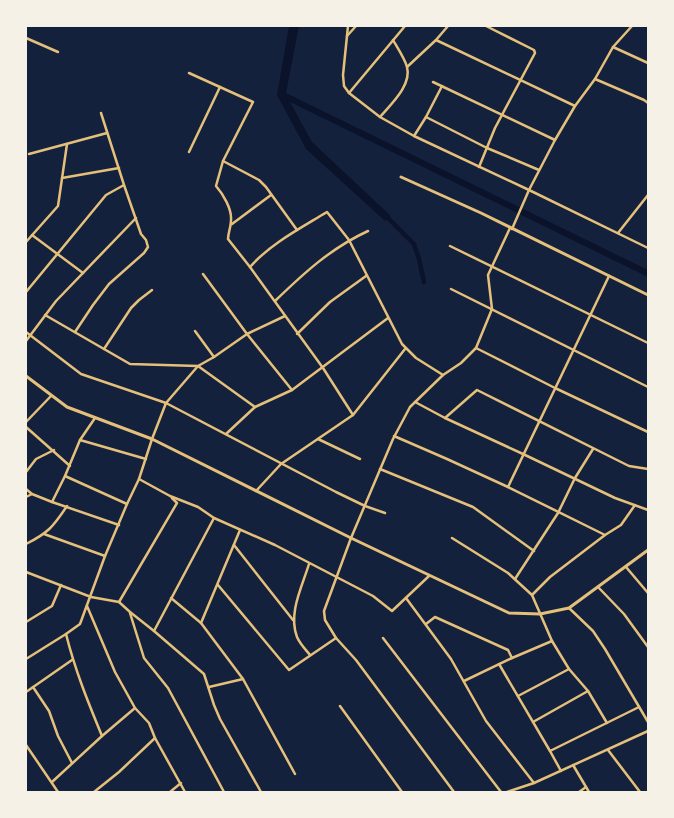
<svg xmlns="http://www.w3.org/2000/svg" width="674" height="818" font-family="'Roboto Serif',serif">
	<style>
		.water { fill: #0b132b }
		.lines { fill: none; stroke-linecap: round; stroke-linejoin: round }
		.canal { stroke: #0b132b; stroke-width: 4.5 }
		.minor { stroke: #e5c07b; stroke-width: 2.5 }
		.tertiary { stroke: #e5c07b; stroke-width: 3 }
	</style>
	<rect width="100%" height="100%" fill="#14213d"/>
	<polygon class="water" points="289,26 299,26 286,93 648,270 648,277 290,102 312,142 391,216 385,221 306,149 277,95"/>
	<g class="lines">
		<polyline class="canal" points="385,215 414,244 419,259 424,282"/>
		<g class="minor">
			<polyline points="348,26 343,75 344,86 349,93 380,117 414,136 529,190 648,248"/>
			<polyline points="347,36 356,26"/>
			<polyline points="26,38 58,52"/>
			<polyline points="436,40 575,106"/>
			<polyline points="613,47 648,63"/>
			<polyline points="407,67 436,40 448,26"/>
			<path d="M189,73L253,102L223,161L216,186C223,194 232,209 231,220C231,227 228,233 228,239L250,267L323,368L353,415"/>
			<polyline points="595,79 644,100 648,103"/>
			<polyline points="433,82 555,140"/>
			<polyline points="349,93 405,26"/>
			<path d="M380,117C391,104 412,85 407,67C405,59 397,47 393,40"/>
			<polyline points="426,117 487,148 539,170"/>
			<polyline points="414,136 426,117 442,86"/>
			<polyline points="189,152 220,87"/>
			<polyline points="29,154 107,133"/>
			<polyline points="223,161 259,180 266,187 297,230"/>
			<polyline points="479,167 495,128 535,53 534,50 486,26"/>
			<polyline points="62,178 119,168"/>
			<polyline points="232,224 271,195"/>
			<polyline points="512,229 529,190 555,140 575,106 595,79 613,47 632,26"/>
			<polyline points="618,233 648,195"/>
			<polyline points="32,235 83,273"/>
			<polyline points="26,242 58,206 67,144"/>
			<polyline points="450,246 648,343"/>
			<path d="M250,267C270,244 301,228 327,212L349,240L402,344L416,358L443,375"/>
			<polyline points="203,274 247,334 292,390"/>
			<polyline points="451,289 648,387"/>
			<polyline points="26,292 106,195 124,185"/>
			<path d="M275,301C304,273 331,248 368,231"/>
			<polyline points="45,315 130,364 198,366 214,357 247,334 285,316"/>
			<polyline points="195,331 214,357"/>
			<polyline points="26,332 81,374 166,403 336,492 365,506 385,513"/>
			<polyline points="75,332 93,305 109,284 144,253 148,247 146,240 141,234 124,185 101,113"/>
			<polyline points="297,334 330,302 366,276"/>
			<polyline points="26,341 56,301 136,218"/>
			<polyline points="476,348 555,388 648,432"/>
			<polyline points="104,349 131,308 139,300 152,290"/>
			<polyline points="415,402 445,418 523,454 615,498 648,510"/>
			<polyline points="445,418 477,390 629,466 648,469"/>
			<polyline points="26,422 51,396"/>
			<polyline points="26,427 70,466"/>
			<polyline points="226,434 255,407 292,390 388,318"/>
			<polyline points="394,436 447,459 508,487 605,535"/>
			<polyline points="318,439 360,459"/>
			<polyline points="80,440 146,459"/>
			<polyline points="380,469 473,507 534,551"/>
			<polyline points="26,472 36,459 54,450"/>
			<polyline points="65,476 127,504"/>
			<polyline points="139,479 170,496 198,507 214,518 275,545 373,596 392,611 429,576"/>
			<polyline points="508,487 609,276"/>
			<polyline points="26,489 32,494 52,502 119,525"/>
			<polyline points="256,491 281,464 353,415 405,349"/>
			<polyline points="26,497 32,494"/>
			<polyline points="52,502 65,476 80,440 95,418"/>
			<polyline points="44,534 105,556"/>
			<polyline points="452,538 508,573 532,595"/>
			<path d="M26,544C48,533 53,527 67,506"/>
			<polyline points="234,545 293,620"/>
			<path d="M309,564C302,587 288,613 297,637C300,644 306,650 310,655"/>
			<polyline points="626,567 648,593"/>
			<polyline points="26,572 91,597 119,602 130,612 154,631 204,674 214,705 220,719 261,792"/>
			<polyline points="515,579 558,513 575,478 593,449"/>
			<polyline points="218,585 289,670 336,638"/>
			<polyline points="598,587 624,614 648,647"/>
			<polyline points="171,598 201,623 243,679 295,774"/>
			<polyline points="406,598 451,659 486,721 534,783"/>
			<polyline points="119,602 177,503 172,498"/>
			<polyline points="87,606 115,672 135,708 149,723 155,738 185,792"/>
			<polyline points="569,608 593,631 605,649 648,722"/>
			<polyline points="130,613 144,658 168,688 224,792"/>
			<polyline points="26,622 52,606 61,585"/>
			<polyline points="201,623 240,530"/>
			<polyline points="426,624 435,617 508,650 512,658"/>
			<polyline points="154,631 214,518"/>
			<path d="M66,634C75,670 88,702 102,736"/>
			<polyline points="383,638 501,792"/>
			<polyline points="26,659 66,634 80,624 105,556 127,504 139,479 152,439 166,403 198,366 255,407"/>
			<polyline points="499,664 550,751 561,771"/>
			<polyline points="464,681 512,658 552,641"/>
			<polyline points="33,687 49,711 58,736 72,763"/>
			<polyline points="209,687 243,679"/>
			<polyline points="26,692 72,660"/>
			<polyline points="518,696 569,669"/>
			<polyline points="340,706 402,792"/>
			<polyline points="533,722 588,691"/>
			<polyline points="607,723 588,691 569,669 552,641 532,595 550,577 605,535 621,525 635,505"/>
			<polyline points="26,745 58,792"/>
			<polyline points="608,750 640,792"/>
			<polyline points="550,751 639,707"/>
			<polyline points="573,765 589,792"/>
			<polyline points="52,782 102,736 135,708"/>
			<polyline points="94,792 119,772 155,738"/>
			<polyline points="170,792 181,783"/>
			<polyline points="454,792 356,660 336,638 325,620 324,611 351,538 393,439 410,407 443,375 461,363 476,348 492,309 488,275 510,228"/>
			<polyline points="507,792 534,783 648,731"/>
			<polyline points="579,792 586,787"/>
		</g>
		<g class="tertiary">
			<polyline points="401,177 481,213 648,295"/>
			<polyline points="26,376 67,407 152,439 351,538 509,613 540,614 569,608 648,550"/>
		</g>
	</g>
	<rect width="674" height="818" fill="none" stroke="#f6f1e7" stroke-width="54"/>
</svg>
